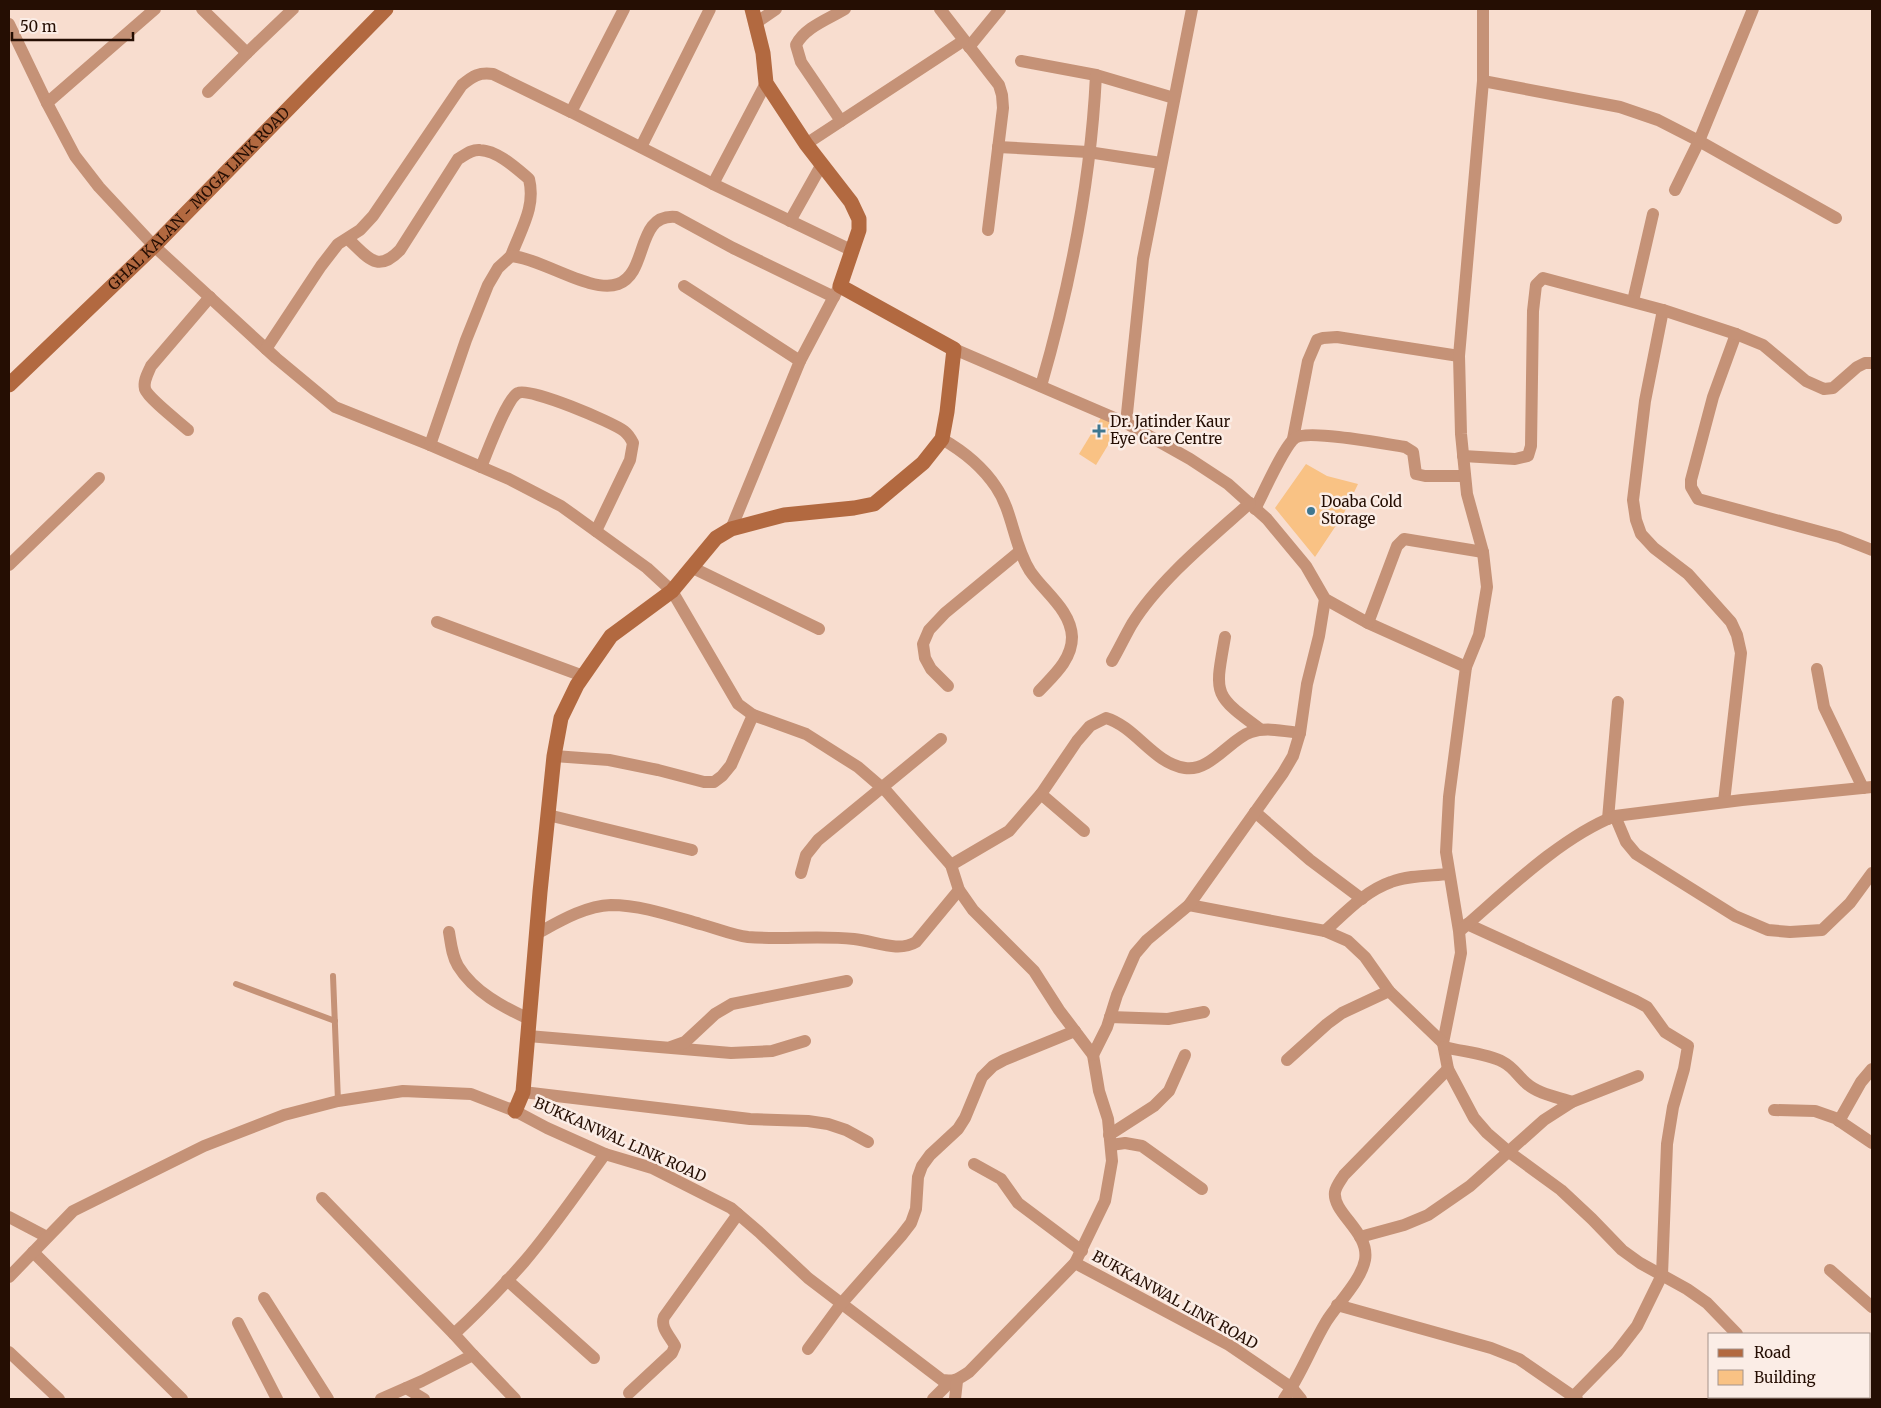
<svg xmlns="http://www.w3.org/2000/svg" width="1881" height="1408" font-family="Merriweather,serif">
	<style>
		.building { fill: #f9c284 }
		.lines { fill: none; stroke-linecap: round; stroke-linejoin: round }
		.lane { stroke: #c59277; stroke-width: 6 }
		.street { stroke: #c59277; stroke-width: 12 }
		.secondary { stroke: #b26940; stroke-width: 15 }
		.poi-dot { fill: #3e7790; stroke: #fbede6; stroke-width: 2 }
		.labels { text-anchor: middle; stroke-width: 5; stroke-linejoin: round; paint-order: stroke }
		.street-label { font-size: 15px; fill: #250e03; stroke: #fbede6 }
		.poi-label { font-size: 15px; fill: #250e03; stroke: #fbede6; text-anchor: start }
	</style>
	<rect width="100%" height="100%" fill="#f8ddcf"/>
	<g class="building">
		<polygon points="1102,416 1119,427 1096,465 1079,454"/>
		<polygon points="1306,464 1327,476 1358,484 1343,515 1315,557 1275,508"/>
	</g>
	<g class="lines">
		<g class="lane">
			<polyline points="333,976 338,1101"/>
			<polyline points="236,984 335,1021"/>
		</g>
		<g class="street">
			<polyline points="202,9 247,53 293,9"/>
			<polyline points="624,9 571,112 713,184 853,251"/>
			<polyline points="940,9 999,85 1002,95 1003,108 988,230"/>
			<polyline points="756,23 776,9"/>
			<polyline points="9,24 47,103 155,9"/>
			<polyline points="969,47 1000,9"/>
			<polyline points="1021,61 1096,75 1174,98"/>
			<polyline points="1483,81 1620,107 1658,120 1699,141 1836,218"/>
			<polyline points="208,92 247,53"/>
			<polyline points="47,103 75,156 99,187 154,246 276,358 335,407 430,445 509,479 561,506 647,568 672,591 738,704 753,715 806,734 858,767 887,792 951,865 959,890 973,910 1034,971 1059,1010 1093,1055 1099,1091 1108,1119 1112,1161 1105,1201 1075,1263"/>
			<path d="M841,121L801,62L796,45C805,27 829,19 845,9"/>
			<polyline points="806,144 963,41"/>
			<polyline points="641,147 710,9"/>
			<polyline points="998,147 1088,152 1161,163"/>
			<polyline points="713,184 766,83"/>
			<polyline points="1675,190 1699,141 1753,9"/>
			<polyline points="790,221 822,164"/>
			<path d="M348,239C368,257 377,274 400,250L458,159C465,155 472,149 480,150C498,151 516,168 529,179C536,207 521,229 511,256"/>
			<polyline points="684,286 800,361"/>
			<polyline points="1633,301 1653,214"/>
			<polyline points="1663,310 1645,401 1633,500 1636,520 1641,534 1654,548 1688,574 1731,622 1737,635 1741,653 1724,802"/>
			<polyline points="1736,334 1713,397 1691,480 1691,487 1698,499 1839,537 1872,550"/>
			<path d="M266,349L321,266L338,244L360,230L373,216L462,85C473,76 479,72 493,74L571,112"/>
			<polyline points="954,349 1126,423 1190,459 1228,484 1267,519 1306,566 1325,599 1368,623 1466,667 1449,797 1446,852 1459,931 1461,953 1443,1043 1448,1069 1474,1118 1487,1133 1509,1152 1561,1190 1592,1219 1622,1250 1640,1263 1687,1289 1707,1303 1737,1334"/>
			<path d="M1041,386C1070,286 1091,179 1096,75"/>
			<polyline points="1126,423 1143,259 1192,9"/>
			<path d="M188,430C179,422 148,398 145,389C143,381 148,373 151,366L210,297"/>
			<path d="M942,439C963,451 982,466 996,487C1013,512 1013,544 1030,571C1044,592 1071,610 1072,637C1072,660 1053,676 1039,691"/>
			<polyline points="1293,439 1308,361 1317,340 1323,338 1337,337 1459,356"/>
			<path d="M430,445L466,340L488,285L498,268L511,256C541,258 591,294 618,284C649,273 635,213 676,217L733,248L834,297"/>
			<polyline points="1463,456 1515,459 1528,456 1531,446 1533,311 1536,285 1543,278 1663,310 1736,334 1763,345 1806,381 1824,389 1833,388 1857,367 1865,363 1872,363"/>
			<path d="M481,467C487,453 507,398 518,393C530,387 612,422 624,431C628,434 631,439 633,443L630,460L596,531"/>
			<path d="M1255,509C1263,494 1284,446 1295,438C1307,429 1386,444 1405,447L1413,452L1416,474L1425,476H1465"/>
			<polyline points="731,529 800,361 838,289"/>
			<polyline points="9,565 99,478"/>
			<polyline points="691,567 819,629"/>
			<polyline points="437,622 583,676"/>
			<polyline points="1368,623 1397,546 1404,539 1483,552"/>
			<path d="M1225,637C1215,694 1212,694 1260,729"/>
			<path d="M1112,661C1119,649 1125,636 1132,624C1159,580 1211,538 1250,503"/>
			<polyline points="1466,667 1479,635 1487,587 1483,552 1467,494 1461,434 1459,356 1483,81 1483,9"/>
			<polyline points="1817,669 1824,707 1863,788"/>
			<polyline points="948,686 931,669 925,658 923,644 929,630 945,613 1020,551"/>
			<polyline points="554,756 609,760 658,770 704,782 714,782 722,776 731,765 753,715"/>
			<polyline points="1041,794 1084,831"/>
			<polyline points="1255,812 1310,860 1362,899"/>
			<polyline points="548,815 692,850"/>
			<polyline points="1615,816 1626,842 1636,854 1735,916 1768,930 1790,932 1822,930 1850,903 1872,873"/>
			<polyline points="1608,819 1618,702"/>
			<path d="M951,865L1009,831L1041,794L1077,741L1090,726L1106,718C1136,727 1153,763 1185,768C1210,772 1230,739 1251,732C1266,727 1284,731 1300,733"/>
			<polyline points="801,873 806,855 818,840 941,739"/>
			<polyline points="1189,905 1325,931 1348,941 1365,957 1389,991 1443,1043"/>
			<polyline points="1467,924 1636,1001 1647,1007 1665,1032 1688,1046 1684,1069 1673,1107 1667,1144 1662,1275 1637,1326 1617,1352 1573,1397"/>
			<path d="M1462,929C1506,891 1561,837 1615,816L1742,800L1872,787"/>
			<path d="M1325,931C1345,913 1365,891 1391,882C1409,875 1430,876 1449,874"/>
			<path d="M449,932C451,944 452,956 458,966C474,992 503,1007 529,1019"/>
			<path d="M538,933C560,921 585,906 611,905C641,905 672,916 700,924C716,928 732,935 748,937C783,940 819,935 854,939C875,941 898,953 916,942L959,890"/>
			<polyline points="1110,1017 1168,1019 1204,1012"/>
			<polyline points="528,1036 731,1053 772,1051 805,1041"/>
			<polyline points="671,1047 685,1042 715,1014 732,1004 847,981"/>
			<path d="M1444,1047C1463,1052 1486,1053 1503,1062C1513,1067 1518,1076 1526,1083C1538,1094 1557,1097 1572,1102"/>
			<polyline points="1093,1055 1107,1027 1117,995 1135,954 1147,940 1189,905 1283,773 1293,756 1300,733 1307,684 1319,636 1325,599"/>
			<polyline points="1287,1060 1327,1024 1342,1013 1389,991"/>
			<polyline points="523,1092 750,1119 808,1121 828,1124 846,1130 868,1142"/>
			<polyline points="1774,1110 1815,1111 1835,1118 1872,1143"/>
			<polyline points="1839,1121 1861,1082 1872,1069"/>
			<polyline points="1109,1135 1154,1106 1169,1091 1185,1055"/>
			<polyline points="1111,1145 1125,1143 1142,1146 1202,1189"/>
			<polyline points="974,1164 1001,1179 1018,1203 1082,1251"/>
			<polyline points="322,1198 454,1334"/>
			<polyline points="9,1217 47,1237"/>
			<polyline points="1360,1237 1404,1225 1428,1215 1470,1186 1544,1120 1572,1102 1638,1076"/>
			<polyline points="33,1252 182,1399"/>
			<polyline points="1830,1270 1872,1307"/>
			<path d="M9,1277L73,1211L204,1146L284,1115L338,1101L403,1091L471,1094L515,1111L547,1128L605,1154L652,1168L731,1208L759,1232L808,1278L942,1380C954,1382 959,1379 969,1372L1075,1263L1229,1345L1292,1388L1301,1399"/>
			<polyline points="507,1280 594,1358"/>
			<polyline points="264,1298 328,1399"/>
			<polyline points="1337,1305 1491,1348 1519,1359 1577,1399"/>
			<polyline points="238,1323 277,1399"/>
			<polyline points="808,1349 841,1304 901,1236 911,1223 916,1209 918,1177 922,1166 930,1155 958,1129 965,1118 982,1077 993,1066 1004,1060 1075,1031"/>
			<polyline points="9,1352 59,1399"/>
			<polyline points="473,1355 515,1399"/>
			<polyline points="406,1388 424,1399"/>
			<path d="M629,1393L672,1353L675,1346C670,1336 660,1328 664,1317L738,1214"/>
			<polyline points="1801,1397 1803,1399"/>
			<path d="M381,1399L422,1381L473,1355L454,1334C479,1311 502,1287 524,1262C553,1228 579,1190 605,1154"/>
			<polyline points="933,1399 950,1382"/>
			<polyline points="955,1399 957,1381"/>
			<path d="M1284,1399C1301,1375 1311,1347 1326,1322C1337,1304 1361,1281 1365,1260C1370,1232 1332,1213 1335,1192C1336,1186 1341,1180 1344,1175L1448,1069"/>
		</g>
		<g class="secondary">
			<path id="s1" d="M9,385L154,246L386,9"/>
			<polyline points="515,1111 523,1092 540,892 554,756 561,718 577,685 611,636 672,591 716,538 731,529 784,515 854,508 874,504 923,463 942,439 947,412 954,349 840,286 859,230 859,219 851,202 806,144 766,83 763,53 752,9"/>
		</g>
	</g>
	<g class="poi-dot">
		<path d="M1096.5 423.5h5v5h5v5h-5v5h-5v-5h-5v-5h5z"/>
		<circle cx="1311" cy="511" r="5"/>
	</g>
	<g class="labels">
		<g class="street-label">
			<text dy="5" stroke="none"><textPath href="#s1" startOffset="266">GHAL KALAN - MOGA LINK ROAD</textPath></text>
			<text transform="translate(620 1140) rotate(24)" y="5">BUKKANWAL LINK ROAD</text>
			<text transform="translate(1175 1300) rotate(29)" y="5">BUKKANWAL LINK ROAD</text>
		</g>
		<g class="poi-label">
			<text x="1110" y="427">Dr. Jatinder Kaur<tspan x="1110" dy="17">Eye Care Centre</tspan></text>
			<text x="1321" y="507">Doaba Cold<tspan x="1321" dy="17">Storage</tspan></text>
		</g>
	</g>
	<rect width="1881" height="1408" fill="none" stroke="#250e03" stroke-width="20"/>
	<rect x="1708" y="1333" width="162" height="65" fill="#fbede6" stroke="#a5948b"/>
	<rect x="1718" y="1349" width="25" height="8" fill="#b26940" stroke="#a5948b"/>
	<text x="1754" y="1358" font-size="15" fill="#250e03">Road</text>
	<rect x="1718" y="1370" width="25" height="15" fill="#f9c284" stroke="#a5948b"/>
	<text x="1754" y="1383" font-size="15" fill="#250e03">Building</text>
	<path d="M12 32v8h121v-8" fill="none" stroke="#250e03" stroke-width="2.5"/>
	<text x="20" y="32" font-size="15" fill="#250e03" stroke="#fbede6" stroke-width="4" paint-order="stroke">50 m</text>
</svg>
